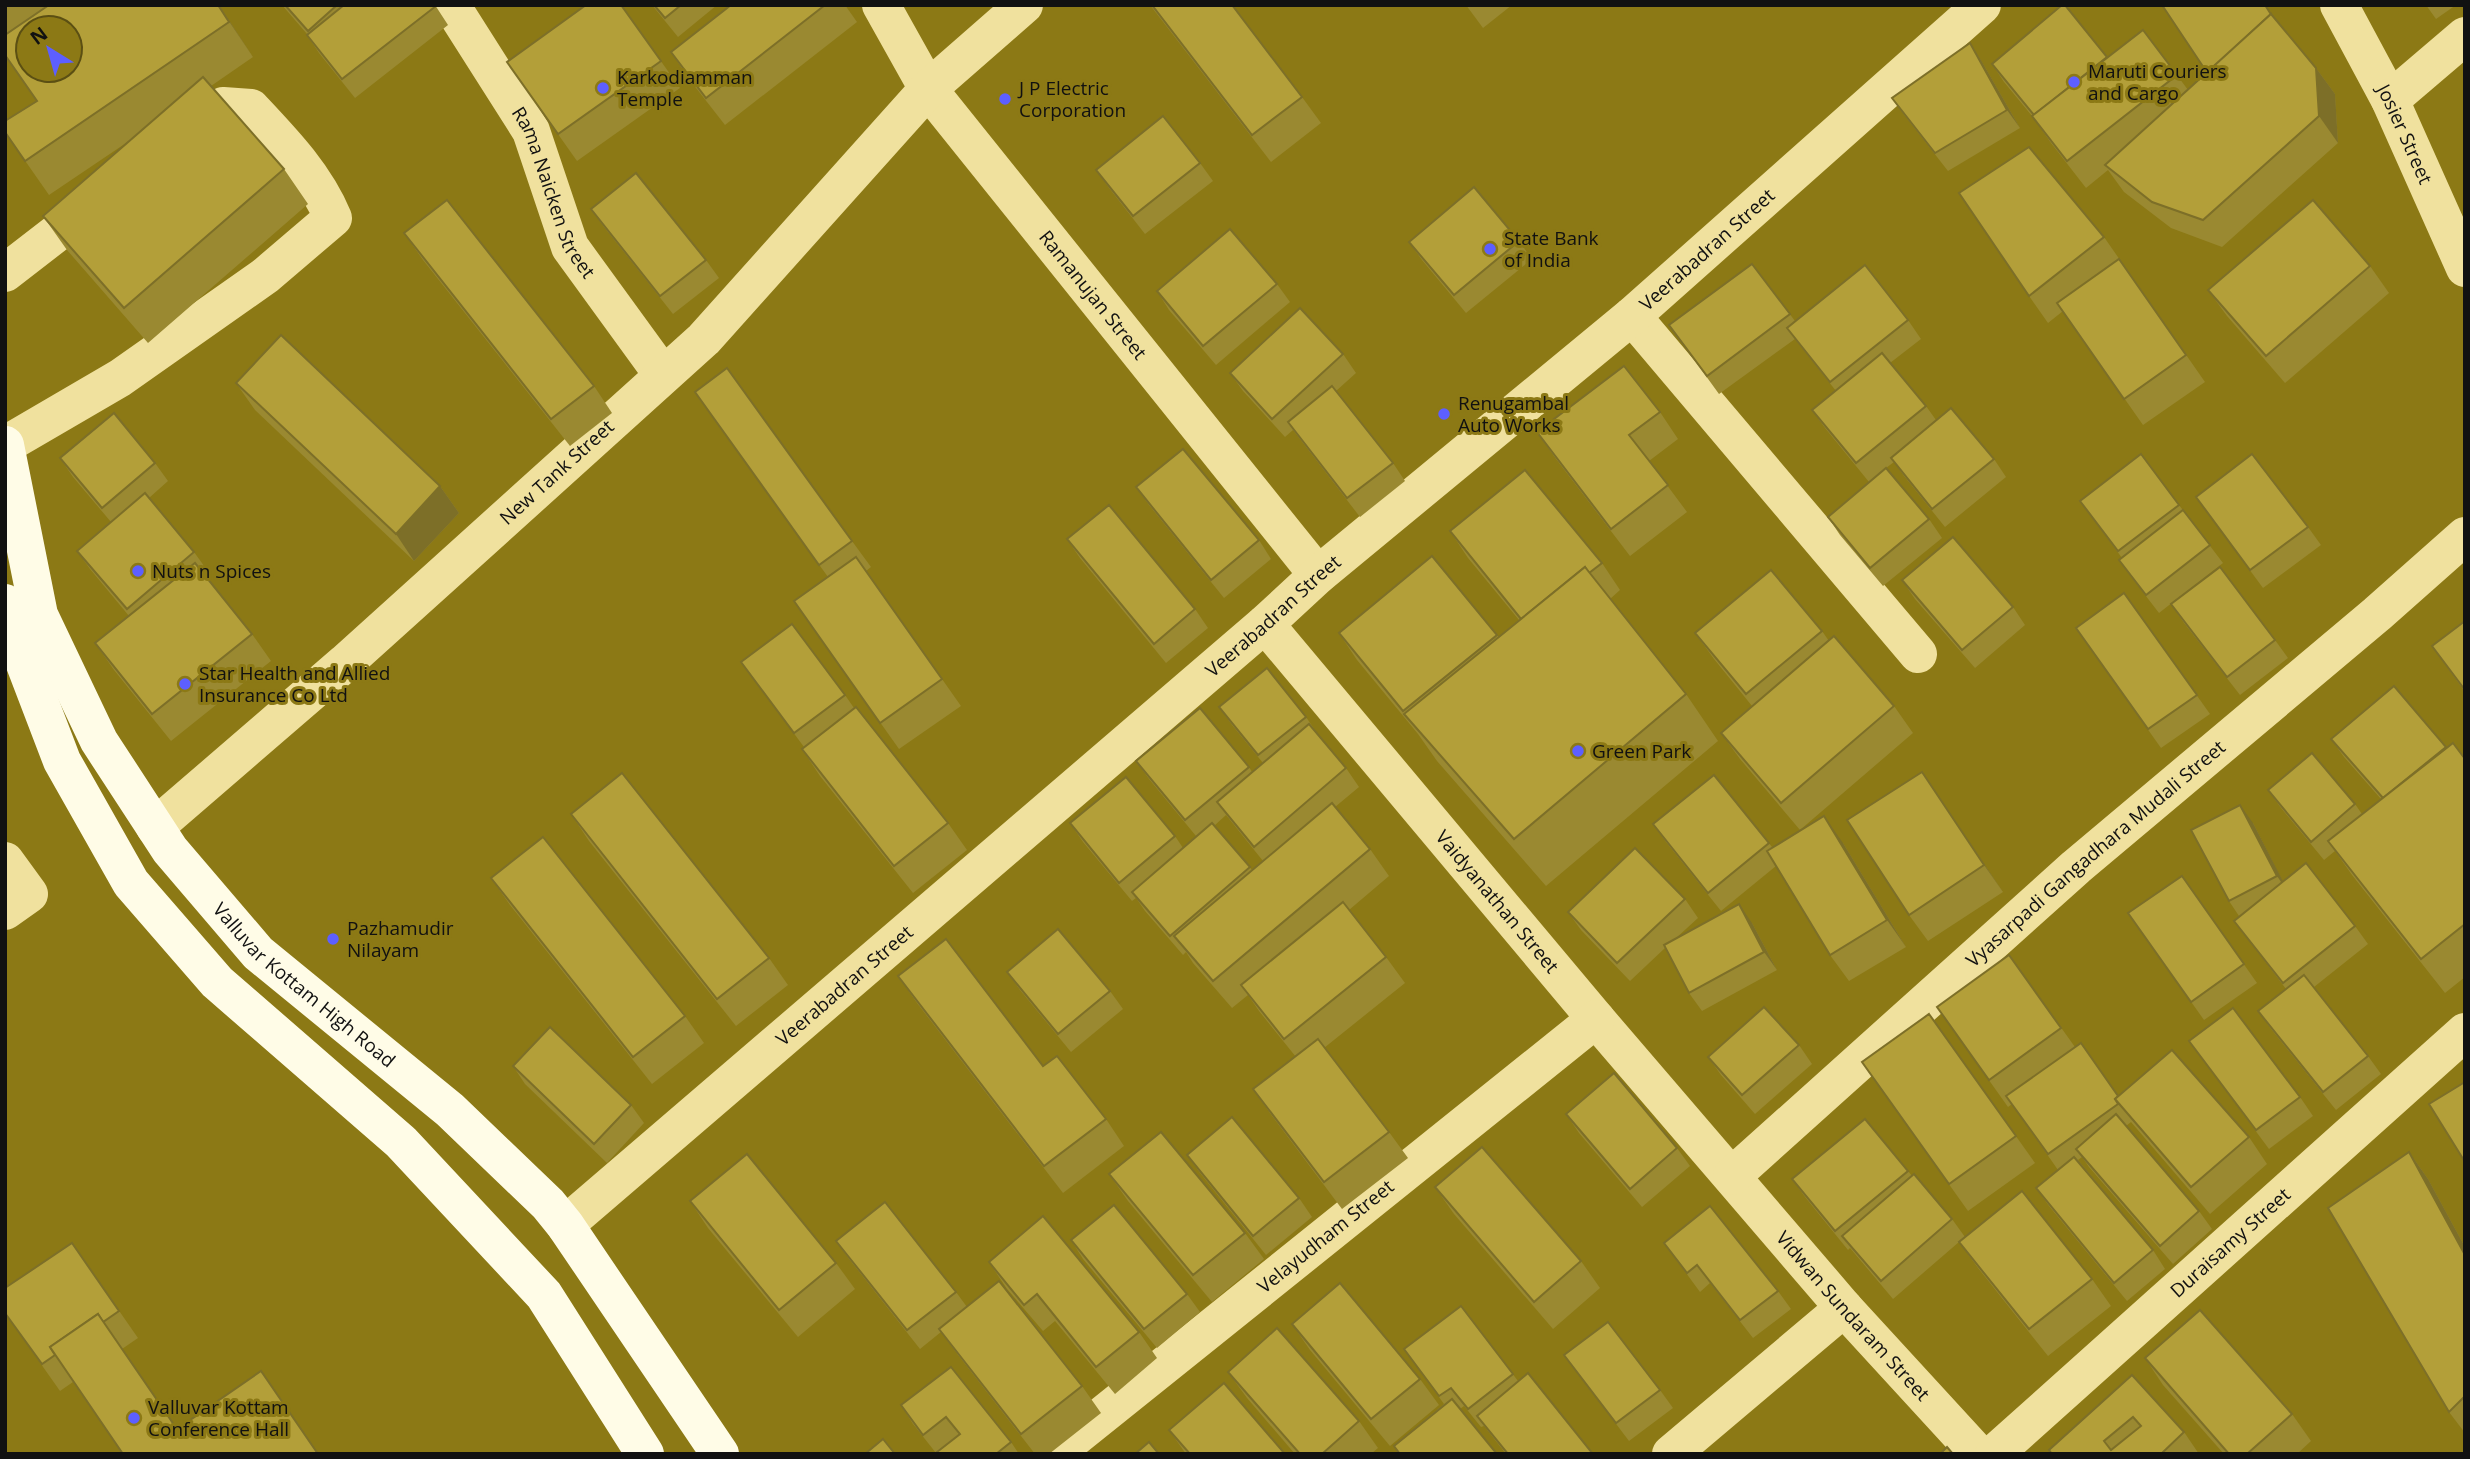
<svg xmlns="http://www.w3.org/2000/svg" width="2470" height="1459" font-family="'Open Sans',sans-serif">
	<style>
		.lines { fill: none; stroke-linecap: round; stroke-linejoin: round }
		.minor { stroke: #f0e19e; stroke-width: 38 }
		.major { stroke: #fffce7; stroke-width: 38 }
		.wall { fill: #9a8931; fill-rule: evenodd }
		.shaded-wall { fill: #7d6f28 }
		.building { fill: #b39f39; stroke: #7d6f28; stroke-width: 2; fill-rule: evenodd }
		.poi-dot { fill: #5d5fff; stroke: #8c7915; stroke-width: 2.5 }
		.labels { text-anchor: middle; stroke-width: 6; stroke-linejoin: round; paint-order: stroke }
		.poi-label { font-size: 19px; fill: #111; stroke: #8c7915; text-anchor: start }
		.street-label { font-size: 19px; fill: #111; stroke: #8c7915 }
	</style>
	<rect width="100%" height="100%" fill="#8c7915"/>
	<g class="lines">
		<g class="minor">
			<path id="s1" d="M451,5L531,131L570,247L663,375"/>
			<path id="s2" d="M881,5L928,89L1318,575"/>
			<path id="s3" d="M2339,5L2390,100L2465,268"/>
			<polyline points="2390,100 2465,36"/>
			<polyline points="5,273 98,201"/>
			<polyline points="1632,316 1918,654"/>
			<path d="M5,445L120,378L265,276L333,218C315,175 283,142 251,108L223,106L187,133"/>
			<path id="s4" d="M1265,624L1596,1019L1844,1308L1978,1454"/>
			<path id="s5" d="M155,827L345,663L704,339L928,89L1024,5"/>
			<polyline points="5,861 29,894 5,911"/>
			<path id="s6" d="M1732,1176L2076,867L2377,614L2465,536"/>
			<path id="s7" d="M565,1225L1265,624L1318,575L1632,316L1982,5"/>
			<path id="s8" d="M1054,1454L1596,1019"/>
			<polyline points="1671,1454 1844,1308"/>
			<path id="s9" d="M1994,1454L2465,1032"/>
		</g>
		<g class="major">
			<path id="s10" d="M5,445L39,615L99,741L170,850L258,953L450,1110L548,1204L565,1225L720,1454"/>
			<polyline points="5,603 10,625 62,761 131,883 217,982 401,1142 544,1295 645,1454"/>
		</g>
	</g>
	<g class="wall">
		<polygon points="5,5 219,5 253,57 211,86 284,169 308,204 148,343 67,250 43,216 132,139 49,195 5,132 37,101 5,55"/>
		<polygon points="282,5 435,5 448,25 355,98 319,53 307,35 307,34"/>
		<polygon points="621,5 680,88 577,161 507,62"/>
		<polygon points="652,5 717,5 678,37"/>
		<polygon points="731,5 845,5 857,22 725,125 689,79 671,52"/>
		<polygon points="1150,5 1232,5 1302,97 1321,123 1271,162"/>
		<polygon points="1466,5 1512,5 1483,28"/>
		<polygon points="2162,5 2275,19 2316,68 2335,94 2338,143 2222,247 2171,228 2124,192 2108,170 2086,188 2051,143 2032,116 2004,82 1992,64 2107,58 2177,75 2188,90 2207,72"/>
		<polygon points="2426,5 2456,5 2436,19"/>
		<polygon points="1970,43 1982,62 2020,128 1948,171 1905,116 1892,98"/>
		<polygon points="1200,163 1213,181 1145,234 1109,188 1096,170"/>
		<polygon points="591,209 706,260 719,278 673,314 604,227"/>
		<polygon points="404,233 594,386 612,413 570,446 423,260"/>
		<polygon points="2104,237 2205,382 2143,425 2063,311 2048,323 2029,296"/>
		<polygon points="1519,241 1532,259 1466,313 1422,260 1409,242"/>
		<polygon points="1752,264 1795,321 1908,320 1921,339 1890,363 1926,406 1936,420 1994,459 2006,477 1945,527 1904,476 1894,462 1886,468 1929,519 1942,538 1883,586 1840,535 1828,517 1869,482 1825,428 1812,410 1836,391 1795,339 1719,394 1669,325"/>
		<polygon points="2370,266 2389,293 2285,383 2227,316 2208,290"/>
		<polygon points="1277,284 1290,302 1216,365 1169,310 1157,291"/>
		<polygon points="1343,354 1356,373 1336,391 1393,463 1405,481 1360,517 1293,430 1285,437 1243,391 1230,373"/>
		<polygon points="236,383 440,486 459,513 414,561 255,410"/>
		<polygon points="1660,412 1678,439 1649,461 1687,512 1630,556 1556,459 1537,432"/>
		<polygon points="713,418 852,541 871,567 866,571 961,706 899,749 794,601 828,577"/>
		<polygon points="60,458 155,463 168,481 149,498 194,552 207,570 203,573 252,634 271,661 171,741 114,670 95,643 129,616 90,569 77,551 111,522 73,477"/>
		<polygon points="1136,487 1259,540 1271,559 1224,598 1149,505"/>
		<polygon points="2196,497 2308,527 2321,545 2263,588"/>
		<polygon points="2080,501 2179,505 2223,563 2159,613 2132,578 2119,560 2122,558"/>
		<polygon points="1450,531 1602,563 1620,590 1610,599 1686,694 1718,741 1546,886 1437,761 1418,734 1357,660 1339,633 1432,556 1499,637 1519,620 1468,558"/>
		<polygon points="1067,539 1195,609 1208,628 1166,663 1080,558"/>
		<polygon points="1902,580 2013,607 2025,625 1975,668 1915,599"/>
		<polygon points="2124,593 2210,714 2161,748 2076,628"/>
		<polygon points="2171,604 2275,640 2288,658 2240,695 2184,623"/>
		<polygon points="2465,621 2465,692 2432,646"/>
		<polygon points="1822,631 1829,641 1894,706 1913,733 1800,830 1740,759 1721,733 1752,706 1714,659 1695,633"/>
		<polygon points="741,662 845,695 854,708 948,823 967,850 913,893 820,776 802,749 804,747"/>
		<polygon points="2394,686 2447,748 2465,759 2465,977 2445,993 2352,875 2335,851 2324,860 2281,808 2268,790 2355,804 2362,814 2381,799 2344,757 2331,739"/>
		<path d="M1219,707L1306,717L1319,736L1346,768L1359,787L1335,807L1370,849L1389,876L1349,910L1386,957L1405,983L1324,1048L1389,1132L1408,1158L1342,1209L1272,1116L1253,1089L1296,1057L1259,1011L1248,995L1232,1008L1193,963L1186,952L1183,955L1145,911L1136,898L1132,901L1083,842L1070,823L1175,836L1183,848L1196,836L1149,779L1136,761L1249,767L1252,772L1263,763L1232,725ZM1226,815L1263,861L1252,870L1214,826Z"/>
		<polygon points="1714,775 1772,847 1843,843 1906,947 1849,981 1830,955 1776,866 1721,911 1666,842 1653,824"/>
		<polygon points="1940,798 2003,892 1928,941 1909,915"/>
		<polygon points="571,814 769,958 788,985 736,1026 589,841"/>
		<polygon points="2253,823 2283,882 2355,926 2368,944 2314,987 2368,1056 2381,1074 2336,1110 2271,1029 2258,1011 2286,989 2234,921 2239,916 2229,901"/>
		<polygon points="2182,876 2257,983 2204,1020 2128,913"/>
		<polygon points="491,878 685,1016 704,1043 652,1084 510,905"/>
		<polygon points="1685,899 1698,918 1675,939 1752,923 1777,970 1702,1011 1689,993 1665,948 1630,981 1581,930 1568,912"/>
		<polygon points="2009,955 2075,1047 2118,1096 2249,1137 2267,1164 2210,1214 2131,1122 2126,1126 2199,1211 2212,1229 2173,1264 2089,1167 2082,1157 2078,1160 2153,1250 2165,1269 2127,1301 2049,1206 2036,1188 2058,1170 2012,1104 2008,1107 1937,1007"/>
		<polygon points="1007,972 1110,991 1123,1009 1071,1052 1020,990"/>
		<polygon points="898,976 1106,1119 1124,1146 1063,1193 917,1003"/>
		<polygon points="1929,1014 2035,1163 1968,1211 1862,1062"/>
		<polygon points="2189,1041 2300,1097 2313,1116 2269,1149"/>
		<polygon points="1799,1045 1812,1064 1755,1114 1721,1075 1708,1057"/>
		<polygon points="513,1066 631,1105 644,1123 607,1163 525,1084"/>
		<polygon points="1566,1114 1677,1148 1690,1166 1642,1207 1579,1133"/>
		<polygon points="2409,1152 2428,1179 2465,1247 2465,1433 2449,1412"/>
		<polygon points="1187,1155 1299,1198 1312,1217 1266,1255 1200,1173"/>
		<polygon points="1908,1171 1912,1176 1952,1219 1965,1237 2092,1279 2111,1306 2048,1356 1978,1268 1959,1242 1893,1299 1850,1248 1848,1250 1805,1197 1792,1179"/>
		<polygon points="1109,1174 1245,1233 1264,1259 1212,1302 1128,1201"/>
		<polygon points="1435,1187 1581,1261 1600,1288 1553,1329 1454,1214"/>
		<polygon points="690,1201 836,1263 855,1289 798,1337 708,1228"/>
		<polygon points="1071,1240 1187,1294 1200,1312 1157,1348 1083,1259"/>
		<polygon points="836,1241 956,1292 967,1307 1082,1386 1101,1413 1049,1454 1035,1454 958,1355 941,1332 920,1349 849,1259"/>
		<polygon points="72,1243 138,1338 122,1349 177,1429 318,1454 123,1454 73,1382 60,1391 5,1313"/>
		<polygon points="1664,1243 1778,1291 1791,1309 1753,1338 1710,1283 1700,1292"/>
		<polygon points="989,1262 1139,1332 1157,1358 1115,1394 1055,1321 1043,1331 1007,1289"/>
		<polygon points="1461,1306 1518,1381 1593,1454 1506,1454 1484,1426 1481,1427 1464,1406 1460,1409 1497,1454 1399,1454 1394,1446 1444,1404 1404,1349"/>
		<polygon points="1292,1324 1420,1379 1439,1405 1390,1446 1310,1350"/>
		<polygon points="1564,1355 1660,1390 1673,1408 1629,1441"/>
		<polygon points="2145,1358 2292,1414 2311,1441 2297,1454 2224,1454 2163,1385"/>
		<polygon points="951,1367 1011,1442 1019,1454 938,1454 937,1452 936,1453 913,1424 901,1405"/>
		<polygon points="1228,1372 1359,1421 1378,1448 1371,1454 1295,1454 1247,1398"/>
		<polygon points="2132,1375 2184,1432 2199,1454 2051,1454"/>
		<polygon points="1169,1430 1285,1454 1186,1454"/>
	</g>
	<g class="shaded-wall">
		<polygon points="218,5 219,5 253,57"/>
		<polygon points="1970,43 1982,62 2020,128 2007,110"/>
		<polygon points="2316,68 2335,94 2338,143 2319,116"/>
		<polygon points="440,486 459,513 414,561 396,534"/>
		<polygon points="1922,772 1940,798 2003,892 1984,865"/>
		<polygon points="2240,805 2253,823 2290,895 2277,876"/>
		<polygon points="1824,816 1843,843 1906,947 1887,920"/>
		<polygon points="1739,904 1752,923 1777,970 1764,952"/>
		<polygon points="2409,1152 2428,1179 2465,1247 2465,1255"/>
	</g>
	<g class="building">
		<path d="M49,5H218L229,22L25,161L5,132V121L37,101L5,55V35ZM28,28H70V70H28Z"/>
		<polygon points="285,5 337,5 308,31"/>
		<polygon points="344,5 435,5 436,6 342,79 307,35"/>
		<polygon points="586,5 621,5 661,61 558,134 507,62"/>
		<polygon points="654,5 681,5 665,18"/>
		<polygon points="731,5 825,5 706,98 671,52"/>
		<polygon points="1152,5 1232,5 1302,97 1252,135"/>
		<polygon points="2062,5 2065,5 2107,57 2034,115 1992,64"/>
		<polygon points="2162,5 2265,5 2272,16 2271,14 2217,64 2206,71"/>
		<polygon points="2271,14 2316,68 2319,116 2203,220 2152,202 2105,165"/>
		<polygon points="2143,30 2177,75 2067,161 2032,116"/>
		<polygon points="1970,43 2007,110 1935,153 1892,98"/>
		<polygon points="203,77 284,169 124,308 43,216"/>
		<polygon points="1163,116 1200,163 1133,216 1096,170"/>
		<polygon points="2029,147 2104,237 2029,296 1959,193"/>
		<polygon points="636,173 706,260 660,296 591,209"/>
		<polygon points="1474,187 1519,241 1454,295 1409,242"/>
		<polygon points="447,200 594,386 551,419 404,233"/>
		<polygon points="2313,200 2370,266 2266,356 2208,290"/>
		<polygon points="1230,229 1277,284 1203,346 1157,291"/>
		<polygon points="2119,259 2186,355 2124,399 2057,303"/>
		<polygon points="1752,264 1790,314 1707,376 1669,325"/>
		<polygon points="1865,265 1908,320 1830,382 1787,328"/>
		<polygon points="1300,308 1343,354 1272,419 1230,373"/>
		<polygon points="281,335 440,486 396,534 236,383"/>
		<polygon points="1882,353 1926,406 1856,463 1812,410"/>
		<polygon points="1624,366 1660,412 1629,435 1668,485 1611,529 1537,432"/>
		<polygon points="727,368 852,541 819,565 695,392"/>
		<polygon points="1332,386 1393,463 1347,498 1288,422"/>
		<polygon points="1951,408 1994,459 1932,509 1891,458"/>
		<polygon points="114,413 155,463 102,508 60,458"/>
		<polygon points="1183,449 1259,540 1211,580 1136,487"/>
		<polygon points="2141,454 2179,505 2118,551 2080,501"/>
		<polygon points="2252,454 2308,527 2250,570 2196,497"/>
		<polygon points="1886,468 1929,519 1870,568 1828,517"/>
		<polygon points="1525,470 1602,563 1589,573 1585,567 1521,619 1450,531"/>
		<polygon points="145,493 194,552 127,609 77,551"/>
		<polygon points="1109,505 1195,609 1154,644 1067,539"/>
		<polygon points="2183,510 2210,545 2146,595 2119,560"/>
		<polygon points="1953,537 2013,607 1962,650 1902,580"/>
		<polygon points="1432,556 1497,635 1403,711 1339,633"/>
		<polygon points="856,557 942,679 880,723 794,601"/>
		<polygon points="195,563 252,634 152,714 95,643"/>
		<polygon points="1585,567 1686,694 1514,839 1404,714"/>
		<polygon points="2220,567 2275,640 2227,677 2171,604"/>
		<polygon points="1771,570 1822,631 1746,694 1695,633"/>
		<polygon points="2124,593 2197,695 2148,729 2076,628"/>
		<polygon points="2465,621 2465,690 2432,646"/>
		<polygon points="792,624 845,695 794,733 741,662"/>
		<polygon points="1834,636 1894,706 1781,803 1721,733"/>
		<polygon points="1267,668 1306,717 1258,755 1219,707"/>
		<polygon points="2394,686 2446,747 2383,798 2331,739"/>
		<polygon points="856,707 948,823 894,866 802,749"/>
		<polygon points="1200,708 1249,767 1185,820 1136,761"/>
		<polygon points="1309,724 1346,768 1254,847 1217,802"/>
		<polygon points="2453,743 2465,759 2465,924 2421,959 2328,841"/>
		<polygon points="2312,753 2355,804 2311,842 2268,790"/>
		<polygon points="1922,772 1984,865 1909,915 1847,820"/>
		<polygon points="622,773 769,958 717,999 571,814"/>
		<polygon points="1714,775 1769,843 1708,893 1653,824"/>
		<polygon points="1126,777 1175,836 1119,883 1070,823"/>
		<polygon points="1332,803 1370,849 1213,981 1174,936"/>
		<polygon points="2240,805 2277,876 2229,901 2191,830"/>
		<polygon points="1824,816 1887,920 1830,955 1767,851"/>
		<polygon points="1212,823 1250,867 1170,936 1132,892"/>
		<polygon points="543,837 685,1016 633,1057 491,878"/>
		<polygon points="1635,848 1685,899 1617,963 1568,912"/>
		<polygon points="2306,863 2355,926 2283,983 2234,921"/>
		<polygon points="2182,876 2244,964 2191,1002 2128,913"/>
		<polygon points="1343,902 1386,957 1284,1039 1241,985"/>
		<polygon points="1739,904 1764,952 1689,993 1664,945"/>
		<polygon points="1058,929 1110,991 1058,1034 1007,972"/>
		<polygon points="946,939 1043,1066 1057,1056 1106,1119 1044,1166 898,976"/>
		<polygon points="2009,955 2061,1028 1989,1080 1937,1007"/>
		<polygon points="2304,975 2368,1056 2323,1092 2258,1011"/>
		<polygon points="1764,1007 1799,1045 1742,1095 1708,1057"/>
		<polygon points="2233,1008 2300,1097 2256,1130 2189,1041"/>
		<polygon points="1929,1014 2016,1136 1949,1184 1862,1062"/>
		<polygon points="550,1027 631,1105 594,1144 513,1066"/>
		<polygon points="1318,1039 1389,1132 1324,1182 1253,1089"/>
		<polygon points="2081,1043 2118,1096 2115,1099 2118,1104 2048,1154 2006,1096"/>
		<polygon points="2172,1050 2249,1137 2191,1187 2115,1099"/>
		<polygon points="1614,1073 1677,1148 1630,1189 1566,1114"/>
		<polygon points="2465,1082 2465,1162 2429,1104"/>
		<polygon points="2116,1114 2199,1211 2160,1246 2076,1149"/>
		<polygon points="1232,1117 1299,1198 1253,1236 1187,1155"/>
		<polygon points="1865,1119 1908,1171 1835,1231 1792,1179"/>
		<polygon points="1161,1132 1245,1233 1193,1275 1109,1174"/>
		<polygon points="1482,1147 1581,1261 1534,1302 1435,1187"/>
		<polygon points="2409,1152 2465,1255 2465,1396 2449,1412 2328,1208"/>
		<polygon points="747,1154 836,1263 779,1310 690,1201"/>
		<polygon points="2074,1157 2153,1250 2114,1283 2036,1188"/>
		<polygon points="1914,1174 1952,1219 1881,1281 1842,1236"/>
		<polygon points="2022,1191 2092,1279 2029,1329 1959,1242"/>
		<polygon points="885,1202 956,1292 907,1330 836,1241"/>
		<polygon points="1114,1205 1187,1294 1144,1329 1071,1240"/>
		<polygon points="1710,1206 1778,1291 1740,1320 1697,1265 1687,1273 1664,1243"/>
		<polygon points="1043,1216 1139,1332 1096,1367 1037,1294 1024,1305 989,1262"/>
		<polygon points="72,1243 119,1311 103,1322 98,1314 50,1347 55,1355 42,1364 5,1313 5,1288"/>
		<polygon points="999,1281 1082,1386 1021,1434 939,1329"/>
		<polygon points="1340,1283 1420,1379 1371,1419 1292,1324"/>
		<polygon points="1461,1306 1513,1374 1468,1409 1451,1388 1439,1396 1404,1349"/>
		<polygon points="2200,1310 2292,1414 2247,1454 2229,1454 2145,1358"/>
		<polygon points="98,1314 177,1429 261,1371 318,1454 123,1454 50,1347"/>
		<polygon points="1608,1322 1660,1390 1616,1423 1564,1355"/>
		<polygon points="1277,1328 1359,1421 1322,1454 1300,1454 1228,1372"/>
		<polygon points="951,1367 1011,1442 996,1454 939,1454 937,1452 960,1434 946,1417 923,1435 901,1405"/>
		<polygon points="1528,1373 1593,1454 1508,1454 1477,1416"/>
		<path d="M2132,1375L2184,1432L2161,1454H2052L2049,1450ZM2133,1417L2141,1426L2111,1450L2104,1441Z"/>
		<polygon points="1224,1383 1285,1454 1190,1454 1169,1430"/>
		<polygon points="1452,1399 1497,1454 1400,1454 1394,1446"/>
		<polygon points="883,1439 895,1454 865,1454"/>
		<polygon points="1149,1442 1159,1454 1135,1454"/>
		<polygon points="1947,1447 1953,1454 1940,1454"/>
	</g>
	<g class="poi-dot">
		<circle cx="2074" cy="82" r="7"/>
		<circle cx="603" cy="88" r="7"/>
		<circle cx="1005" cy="99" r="7"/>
		<circle cx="1490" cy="249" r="7"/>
		<circle cx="1444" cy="414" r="7"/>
		<circle cx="138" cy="571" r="7"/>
		<circle cx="185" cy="684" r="7"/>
		<circle cx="1578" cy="751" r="7"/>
		<circle cx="333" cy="939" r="7"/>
		<circle cx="134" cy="1418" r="7"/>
	</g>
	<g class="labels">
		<g class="poi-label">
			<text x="2088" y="78">Maruti Couriers<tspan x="2088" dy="22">and Cargo</tspan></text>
			<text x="617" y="84">Karkodiamman<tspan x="617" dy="22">Temple</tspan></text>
			<text x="1019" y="95">J P Electric<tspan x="1019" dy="22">Corporation</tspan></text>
			<text x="1504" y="245">State Bank<tspan x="1504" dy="22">of India</tspan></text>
			<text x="1458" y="410">Renugambal<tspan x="1458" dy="22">Auto Works</tspan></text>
			<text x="152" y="578">Nuts n Spices</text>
			<text x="199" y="680">Star Health and Allied<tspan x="199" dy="22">Insurance Co Ltd</tspan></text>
			<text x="1592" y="758">Green Park</text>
			<text x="347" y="935">Pazhamudir<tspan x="347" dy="22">Nilayam</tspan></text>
			<text x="148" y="1414">Valluvar Kottam<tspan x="148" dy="22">Conference Hall</tspan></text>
		</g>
		<g class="street-label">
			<text dy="7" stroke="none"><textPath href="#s3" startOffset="145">Josier Street</textPath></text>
			<text dy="7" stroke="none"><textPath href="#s1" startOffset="215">Rama Naicken Street</textPath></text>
			<text dy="7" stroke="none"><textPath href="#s7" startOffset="1502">Veerabadran Street</textPath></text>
			<text dy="7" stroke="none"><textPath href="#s2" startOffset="360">Ramanujan Street</textPath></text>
			<text dy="7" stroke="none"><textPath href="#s5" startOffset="536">New Tank Street</textPath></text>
			<text dy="7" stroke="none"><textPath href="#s7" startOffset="934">Veerabadran Street</textPath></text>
			<text dy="7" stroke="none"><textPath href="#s6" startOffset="486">Vyasarpadi Gangadhara Mudali Street</textPath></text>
			<text dy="7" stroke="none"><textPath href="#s4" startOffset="362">Vaidyanathan Street</textPath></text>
			<text dy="7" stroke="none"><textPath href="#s10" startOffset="634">Valluvar Kottam High Road</textPath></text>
			<text dy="7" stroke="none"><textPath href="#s7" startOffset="368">Veerabadran Street</textPath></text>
			<text dy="7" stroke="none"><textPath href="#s8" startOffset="348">Velayudham Street</textPath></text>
			<text dy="7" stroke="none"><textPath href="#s9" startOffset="317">Duraisamy Street</textPath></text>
			<text dy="7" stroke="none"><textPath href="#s4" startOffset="908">Vidwan Sundaram Street</textPath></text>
		</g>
	</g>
	<rect width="2470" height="1459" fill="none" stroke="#111111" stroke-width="14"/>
	<g transform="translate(49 49) rotate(323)"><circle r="33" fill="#8c7915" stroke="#5b4f13" stroke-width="2"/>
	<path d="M0-5L12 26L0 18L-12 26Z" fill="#5d5fff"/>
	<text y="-10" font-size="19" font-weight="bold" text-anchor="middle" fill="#111111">N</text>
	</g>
</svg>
